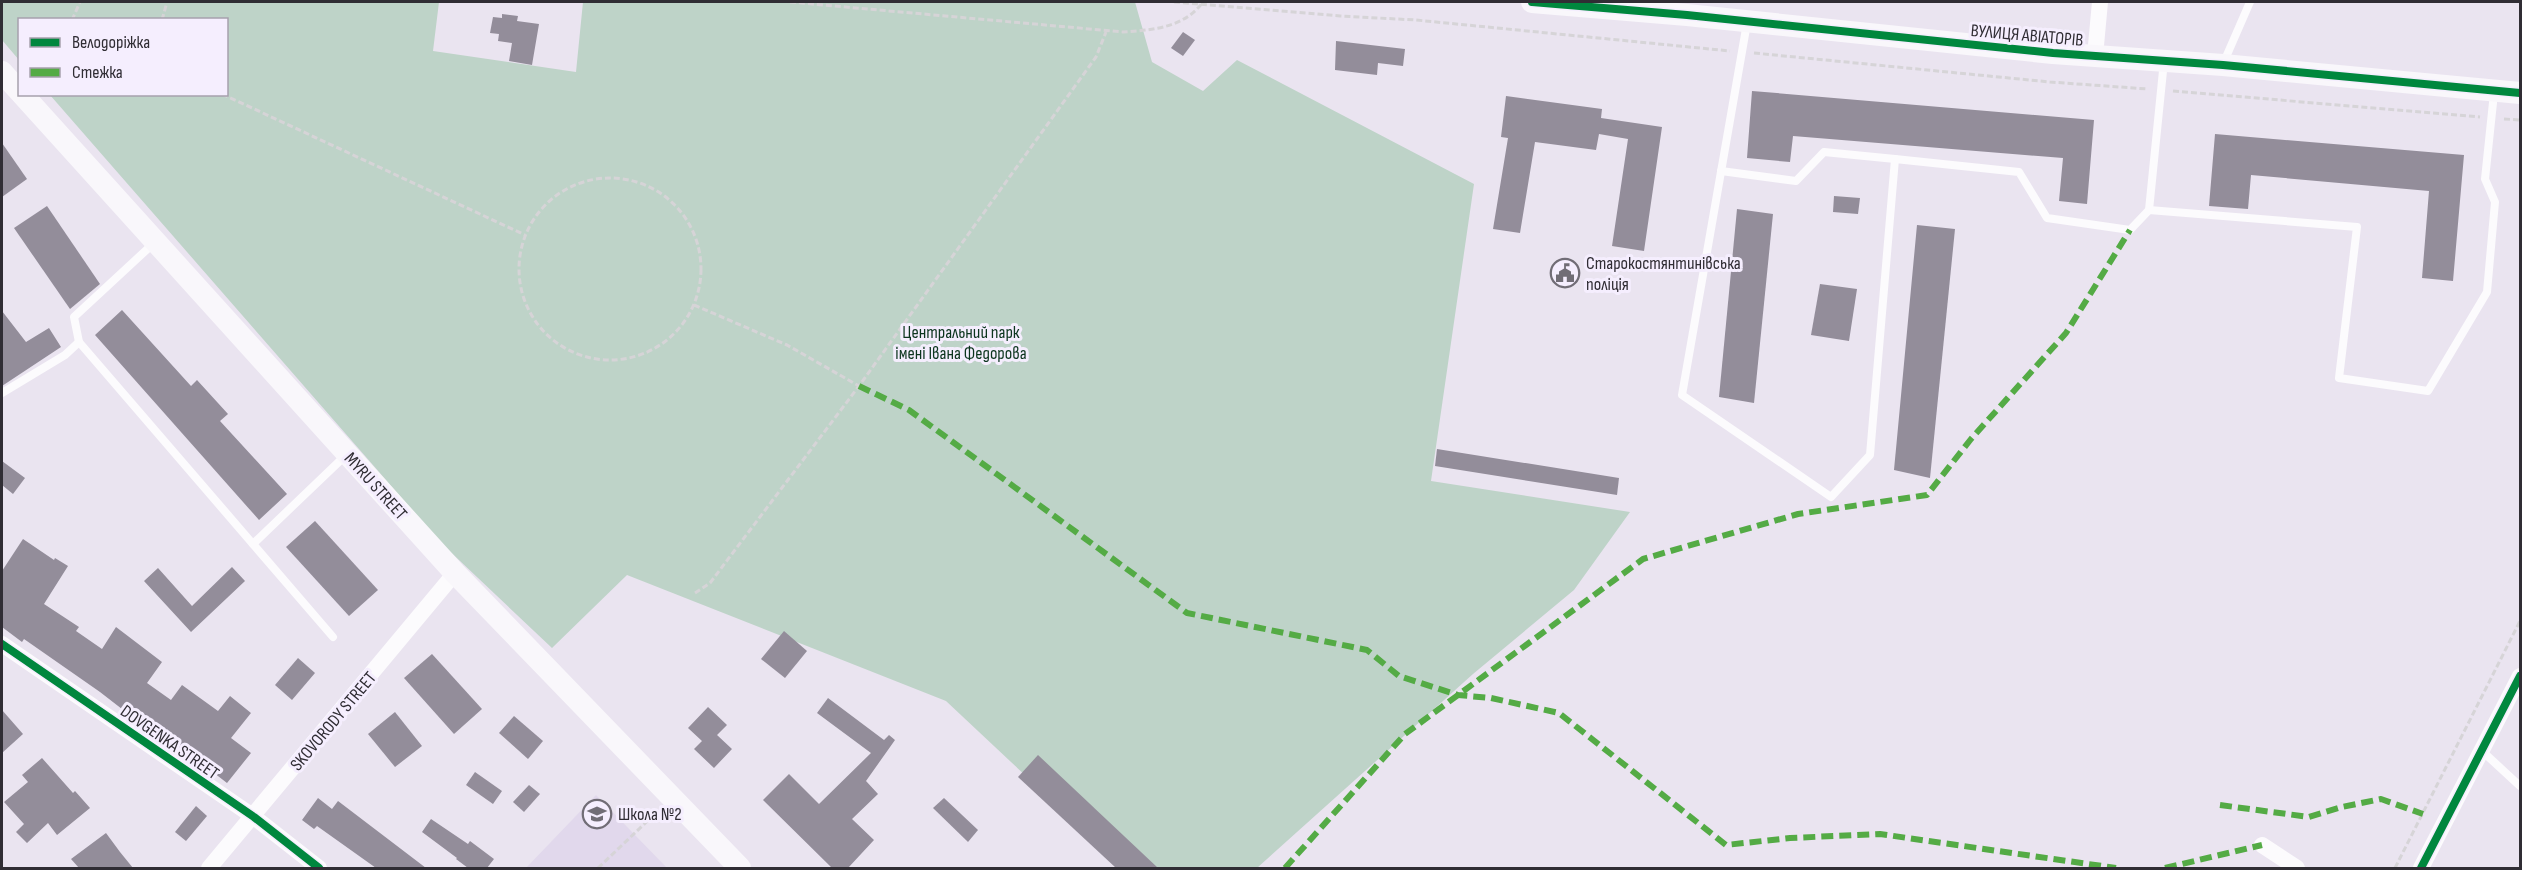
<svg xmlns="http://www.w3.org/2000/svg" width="2522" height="870" font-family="'Sofia Sans Condensed',sans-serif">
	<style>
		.built { fill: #e1d8ec }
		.green { fill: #bed3c8 }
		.building { fill: #938d9a }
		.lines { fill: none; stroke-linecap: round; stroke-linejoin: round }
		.path { stroke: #d6d4d7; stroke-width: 3; stroke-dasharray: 6 3; stroke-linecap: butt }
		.lane { stroke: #fcfbfd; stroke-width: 8 }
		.street { stroke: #fcfbfd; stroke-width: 16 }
		.secondary { stroke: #f9f7fb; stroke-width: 22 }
		.quiet { stroke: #54ab45; stroke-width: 6; stroke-dasharray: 12 6; stroke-linecap: butt }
		.cycleway-casing { stroke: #f5eefe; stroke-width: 11 }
		.cycleway { stroke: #00873e; stroke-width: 8 }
		.labels { text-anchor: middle; stroke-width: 6; stroke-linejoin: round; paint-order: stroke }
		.street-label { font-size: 18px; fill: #302d34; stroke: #f5eefe }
		.poi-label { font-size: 18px; fill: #302d34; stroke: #f5eefe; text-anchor: start }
		.park-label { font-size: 18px; fill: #0c351e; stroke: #f5eefe }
	</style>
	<rect width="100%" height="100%" fill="#eae4f0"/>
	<polygon class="built" points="596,795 667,868 526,868"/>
	<polygon class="green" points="2,2 439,2 433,51 576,72 583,2 1135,2 1152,62 1203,91 1237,60 1474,184 1431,481 1630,512 1574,590 1473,674 1257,868 1124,868 946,701 627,575 552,648 441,543 50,95 226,94 226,20 20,20 19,60 2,40"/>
	<g class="building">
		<polygon points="502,14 518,16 517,21 539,24 532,65 509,61 512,43 498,41 499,34 490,33 493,17 502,18"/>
		<polygon points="1183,32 1195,40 1183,56 1171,48"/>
		<polygon points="1336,41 1405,49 1403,66 1378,63 1377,75 1335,70"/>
		<polygon points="1752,91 2094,120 2087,204 2059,201 2063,158 1793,136 1790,162 1747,158"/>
		<polygon points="1506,96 1602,109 1601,118 1662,127 1644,251 1612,246 1628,139 1599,134 1596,150 1535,142 1520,233 1493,229 1508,138 1501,137"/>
		<polygon points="2215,134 2464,155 2453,281 2422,278 2429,191 2251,175 2248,209 2209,206"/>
		<polygon points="2,143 27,179 2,197"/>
		<polygon points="1834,196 1860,198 1858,214 1833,212"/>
		<polygon points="47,206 100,284 70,309 14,228"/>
		<polygon points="1737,209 1773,214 1754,403 1719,397"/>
		<polygon points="1917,225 1955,229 1930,478 1894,470"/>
		<polygon points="1820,284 1857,289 1849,341 1811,335"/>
		<polygon points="122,310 191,386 197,380 228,414 220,421 287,494 259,520 95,335"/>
		<polygon points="2,311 26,342 49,328 61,347 2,386"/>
		<polygon points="1437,449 1619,478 1617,495 1435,466"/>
		<polygon points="2,461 25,478 13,494 2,485"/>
		<polygon points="315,521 378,590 349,616 286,547"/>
		<polygon points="23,539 54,560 55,558 68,566 44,604 79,627 76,631 102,649 116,627 162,662 147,683 171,700 182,685 218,711 230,696 251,713 231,738 251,753 227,783 196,759 193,762 158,736 157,737 139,725 140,723 100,692 24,639 22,642 2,627 2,571"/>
		<polygon points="232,567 245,581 191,632 144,581 158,568 192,606"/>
		<polygon points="784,631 807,651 785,678 761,659"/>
		<polygon points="432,654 482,709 454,734 404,678"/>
		<polygon points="298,658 315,673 292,700 275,685"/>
		<polygon points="828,698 884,740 889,735 895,740 866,781 878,794 852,819 874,840 848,868 832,868 763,800 789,774 819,804 871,753 817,713"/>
		<polygon points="708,707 727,725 717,735 732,749 714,768 694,749 702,741 688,728"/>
		<polygon points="2,710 23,734 2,753"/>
		<polygon points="395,712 422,746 395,767 368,734"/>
		<polygon points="514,716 543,741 528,759 499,733"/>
		<polygon points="1038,755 1158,868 1116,868 1018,777"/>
		<polygon points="42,758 73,793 75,791 90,808 57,835 48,823 27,843 16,832 24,824 4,802 28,782 22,775"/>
		<polygon points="475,772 502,791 493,804 466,785"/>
		<polygon points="529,785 540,794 524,812 513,802"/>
		<polygon points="318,798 332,809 338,801 426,868 376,868 317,826 314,829 302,820"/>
		<polygon points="944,798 978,830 968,842 933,808"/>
		<polygon points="196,806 207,816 186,841 175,832"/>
		<polygon points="431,819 468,844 470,841 494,859 487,868 468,868 456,859 457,858 422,832"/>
		<polygon points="106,833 120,852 133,868 79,868 71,859"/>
	</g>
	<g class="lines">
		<g class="path">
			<path d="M790,2L1123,32C1152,30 1184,28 1203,2"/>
			<polyline points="1174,2 1340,16 1416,20 1730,51"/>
			<polyline points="72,20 80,2"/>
			<polyline points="162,20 167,2"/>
			<polyline points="1754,53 2050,82 2148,89"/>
			<polyline points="2173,91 2480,117"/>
			<polyline points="222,94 525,235"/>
			<polyline points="2504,119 2520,120"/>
			<circle cx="610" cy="269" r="91"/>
			<polyline points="694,305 787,345 859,386"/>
			<polyline points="695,593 710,583 859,386 1096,57 1106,32"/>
			<polyline points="598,868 658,811"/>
			<polyline points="2395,868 2520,621"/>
		</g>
		<g class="lane">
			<polyline points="1747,23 1682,395 1831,497 1870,455 1895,159 2019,172 2047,218 2130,230 2149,210 2164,61"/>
			<polyline points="2223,64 2250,2"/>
			<polyline points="1721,171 1796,181 1824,152 1895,159"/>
			<polyline points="2149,210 2357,227 2339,378 2428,391 2487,292 2495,202 2485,179 2494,93"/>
			<polyline points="155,242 74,317 79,342 333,637"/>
			<polyline points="2,393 65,355 79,342"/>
			<polyline points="253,544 346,455"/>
			<polyline points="2482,751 2520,786"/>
		</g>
		<g class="street">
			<polyline points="2095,56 2100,2"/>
			<polyline points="2,644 254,817 319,868"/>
			<polyline points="2262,845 2297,868"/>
			<polyline points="209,868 455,573"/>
			<polyline points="2421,868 2520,676"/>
		</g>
		<g class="secondary">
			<polyline points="1532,2 1687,15 2053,53 2223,65 2520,93"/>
			<polyline points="2,72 20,92"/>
			<polyline points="22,94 455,573 740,868"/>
		</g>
		<g class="quiet">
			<polyline points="859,386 909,410 1187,613 1367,650 1399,676 1458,695 1491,698 1559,713 1726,845 1790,838 1880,834 2116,868"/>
			<polyline points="2220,805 2309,817 2342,807 2381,799 2423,814"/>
			<polyline points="1285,868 1405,734 1643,559 1798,514 1927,495 1971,439 2066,333 2130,230"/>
			<polyline points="2165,868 2262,845"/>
		</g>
		<g class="cycleway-casing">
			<g id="cycleway">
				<polyline points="1532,2 1687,15 2053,53 2223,65 2520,93"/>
				<polyline points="2,644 254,817 319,868"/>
				<polyline points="2421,868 2520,676"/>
			</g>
		</g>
		<use href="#cycleway" class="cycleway"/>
	</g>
	<defs>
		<g id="civic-ring" transform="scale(1.5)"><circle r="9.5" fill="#f5eefe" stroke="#716d76" stroke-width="1.5"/><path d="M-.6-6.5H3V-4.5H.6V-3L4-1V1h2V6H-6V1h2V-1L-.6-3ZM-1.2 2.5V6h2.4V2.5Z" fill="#716d76"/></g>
		<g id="school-ring" transform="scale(1.5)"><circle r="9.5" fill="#f5eefe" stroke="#716d76" stroke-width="1.5"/><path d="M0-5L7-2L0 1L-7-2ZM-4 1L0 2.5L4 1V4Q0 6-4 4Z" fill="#716d76"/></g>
	</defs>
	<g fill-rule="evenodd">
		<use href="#civic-ring" x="1565" y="273"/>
		<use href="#school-ring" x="597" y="814"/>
	</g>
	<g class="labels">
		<g class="street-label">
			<text transform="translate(2027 35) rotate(5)" y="6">ВУЛИЦЯ АВІАТОРІВ</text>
			<text transform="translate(376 486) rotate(48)" y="6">MYRU STREET</text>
			<text transform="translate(333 721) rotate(-50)" y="6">SKOVORODY STREET</text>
			<text transform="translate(170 742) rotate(35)" y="6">DOVGENKA STREET</text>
		</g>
		<g class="poi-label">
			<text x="1586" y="269">Старокостянтинівська<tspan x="1586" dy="21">поліція</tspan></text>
			<text x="618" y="820">Школа №2</text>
		</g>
		<g class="park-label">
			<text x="961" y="338">Центральний парк<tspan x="961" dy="21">імені Івана Федорова</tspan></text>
		</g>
	</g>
	<rect width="2522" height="870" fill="none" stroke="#302d34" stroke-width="6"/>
	<rect x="18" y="18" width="210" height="78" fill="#f5eefe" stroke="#a6a1ad" stroke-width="1.5"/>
	<rect x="30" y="38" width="30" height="9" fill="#00873e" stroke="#a6a1ad" stroke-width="1.5"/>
	<text x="72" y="48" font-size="18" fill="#302d34">Велодоріжка</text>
	<rect x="30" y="68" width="30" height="9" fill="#54ab45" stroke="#a6a1ad" stroke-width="1.5"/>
	<text x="72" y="78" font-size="18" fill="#302d34">Стежка</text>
</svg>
